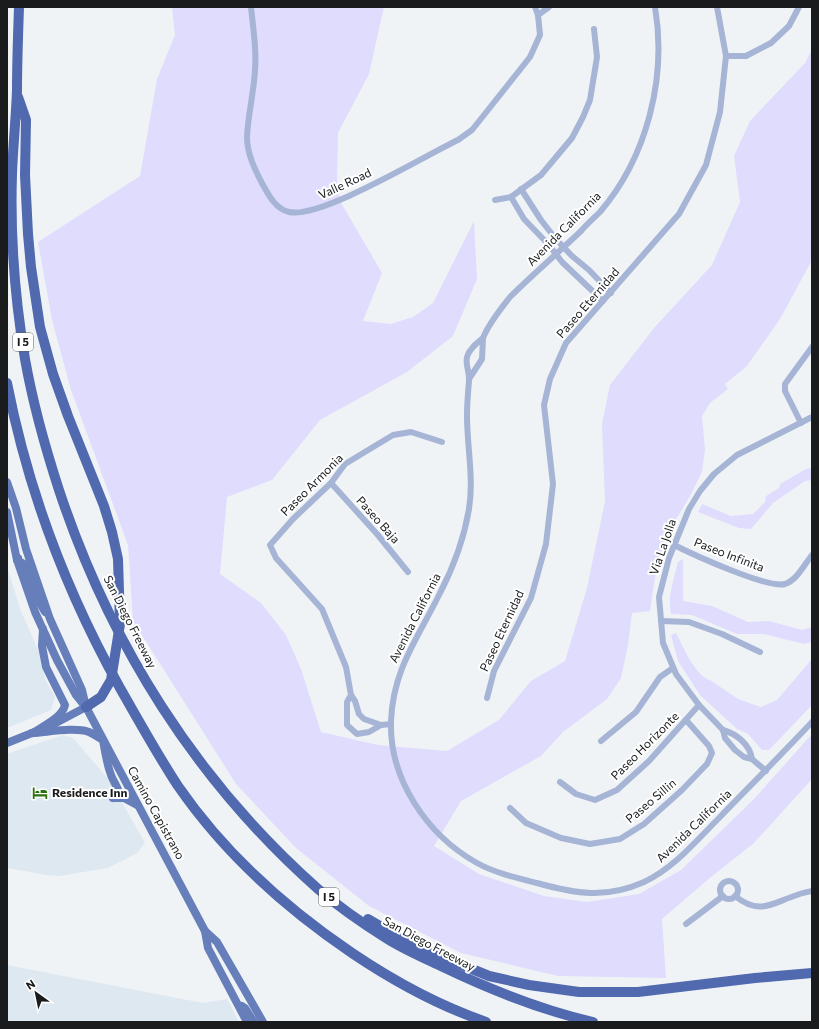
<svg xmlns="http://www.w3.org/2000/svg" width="819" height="1029" font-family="Commissioner,sans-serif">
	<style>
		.built { fill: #dee8f1 }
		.green { fill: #dfdcfd }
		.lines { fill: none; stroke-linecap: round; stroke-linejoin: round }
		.minor { stroke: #a6b4d6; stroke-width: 6 }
		.major { stroke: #667eba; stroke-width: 8 }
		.highway { stroke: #5069af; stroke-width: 10 }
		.labels { text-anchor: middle; stroke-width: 4; stroke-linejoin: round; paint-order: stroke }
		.shield { fill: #fff; stroke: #5e5f60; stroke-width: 1 }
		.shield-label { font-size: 11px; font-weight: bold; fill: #191b1c }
		.street-label { font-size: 12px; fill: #191b1c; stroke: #fff }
		.poi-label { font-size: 12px; font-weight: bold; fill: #191b1c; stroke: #fff; text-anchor: start }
	</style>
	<rect width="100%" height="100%" fill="#f0f3f6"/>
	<g class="built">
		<polygon points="7,567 21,611 39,652 42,668 46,681 55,697 51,710 7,728"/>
		<polygon points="63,735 73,738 110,781 145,843 137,853 108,868 59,876 47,875 7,868 7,754"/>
		<polygon points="7,965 203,1003 227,999 239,1022 7,1022"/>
	</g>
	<g class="green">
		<polygon points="172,7 384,7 369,74 338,133 337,181 340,201 382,273 363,321 391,324 413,317 433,303 474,221 477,279 453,336 407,372 320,420 272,480 227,497 220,574 261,603 286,635 301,669 321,732 378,745 447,751 499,720 531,681 565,661 587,588 605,501 602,424 610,385 654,328 712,265 740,202 734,156 750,121 805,63 812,49 812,260 780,319 747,366 725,384 728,389 710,403 702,416 705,450 702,472 689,498 670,529 657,565 650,611 632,613 628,645 621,678 607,699 563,732 541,756 461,801 434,846 479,874 544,896 587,902 639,894 681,870 754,799 812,734 812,779 754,843 711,877 662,919 666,978 558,976 461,953 369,906 296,848 236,784 133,621 128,545 71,390 52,320 38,242 140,176 157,79 175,35"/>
		<polygon points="812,468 812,480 805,481 773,503 751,529 739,528 698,512 702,504 731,516 753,514 765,502 766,496 779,488 780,484 806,469"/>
		<path d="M683,559V601L712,606L748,622L769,621L802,630L812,627V642L804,644L764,634H737L692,615L671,614C667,597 674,579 678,562Z"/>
		<path d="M676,633C683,646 695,676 710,680L738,699L761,707L777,700L812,659V705L769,750H762L748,734L737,729L700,695L678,661L671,635Z"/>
	</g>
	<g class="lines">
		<g class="minor">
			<path d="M251,7C253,28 257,50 255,70C254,92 248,114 247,137C247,154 255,170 263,185C269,196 276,209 289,212C321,219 424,156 458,140L472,130L484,115L530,57L540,35L538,15L535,7"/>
			<polyline points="538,15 549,7"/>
			<polyline points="726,56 746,56 771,43 789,26 799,7"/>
			<polyline points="521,189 541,220 555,238 572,256 589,270 611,293"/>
			<polyline points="511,197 524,219 549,245 562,262 603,301"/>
			<polyline points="495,200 511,197 541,175 572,138 583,117 590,100 597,57 594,29"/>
			<path d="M483,338C489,323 500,310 510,297C533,274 558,253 581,231C587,224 594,218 600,212C647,157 667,78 655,7"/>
			<path d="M469,379L482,359L483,338C477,343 469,349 467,357C465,365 470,373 469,381C468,392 467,404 467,416C467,447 474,478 469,509C464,539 454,566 440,593C418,638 393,669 391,721C389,779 427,835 477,863C495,873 517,878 537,883C576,894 606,899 644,882C674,868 696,841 719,818C750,786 781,755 812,722"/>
			<polyline points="801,423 785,391 785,384 812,347"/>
			<polyline points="331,483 377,534 408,572"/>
			<path d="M674,545C692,554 768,589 785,584C797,580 804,565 812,555"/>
			<polyline points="661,621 689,622 722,634 760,652"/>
			<polyline points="351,695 347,702 347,725 357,734 369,732 381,725 391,724"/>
			<polyline points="487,698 494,671 531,598 546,544 553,484 544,405 550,379 566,343 679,214 706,165 720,112 726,56 717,7"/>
			<polyline points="381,725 364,719 359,714 355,701 351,695 346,667 322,609 276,558 270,545 293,519 331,483 345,464 393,435 411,432 442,442"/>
			<path d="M723,730C737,734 750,745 752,759"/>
			<polyline points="601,741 636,712 660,677 673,668"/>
			<polyline points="766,771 752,759 744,757 735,750 725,738 723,730 699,705 676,674 663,643 659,597 669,558 689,509 700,491 714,474 737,455 812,417"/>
			<polyline points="560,782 576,794 595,800 617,790 649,761 699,705"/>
			<polyline points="510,808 526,823 561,838 590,844 620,839 644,824 682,790 707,764 712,753 709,746 686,720"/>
			<circle cx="729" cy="890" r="9"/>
			<path d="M735,896C760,916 772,903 797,895C801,893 807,892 812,891"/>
			<polyline points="686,924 723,896"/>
		</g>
		<g class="major">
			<polyline points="7,482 16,508 26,549 50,619 82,690 86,707 205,931 208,948 247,1022"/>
			<polyline points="7,512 17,560 35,612 57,660 76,695 84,705"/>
			<polyline points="18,558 17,560 24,564 26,568 36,597 45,612"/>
			<polyline points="52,725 86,707"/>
			<path d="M32,733C49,732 75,727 89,732C94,734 99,738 103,740C105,753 107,764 111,775C113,781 118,787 119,793L113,798"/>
			<path d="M33,733C44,725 62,718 65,705L46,667L42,646L43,629"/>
			<polyline points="7,743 37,731"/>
			<polyline points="113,798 124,798 137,805"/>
			<polyline points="205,931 217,942 263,1022"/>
			<polyline points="242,1006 245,1008 254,1022"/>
		</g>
		<g class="highway">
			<path d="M19,7C18,35 17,63 17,90C16,118 13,146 12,174C10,235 15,299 25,359C33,404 45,447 59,490C110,644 196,781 318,889C339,907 362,923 386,938C403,949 424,958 443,967C491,990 541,1010 593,1022"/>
			<polyline points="18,97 26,120 25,175 28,234 31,267 40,327 53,374 68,416 104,506 112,532 118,559 120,624 111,680 101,697 86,707"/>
			<path d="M7,383C28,491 67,593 120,688C139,721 157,754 178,786C225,854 284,907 352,953C395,982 437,1005 486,1022"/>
			<polyline points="368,919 411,944 489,976 529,985 579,992 638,992 755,978 812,973"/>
		</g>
	</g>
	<defs>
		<g id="hotel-bare" transform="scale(1.2)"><path d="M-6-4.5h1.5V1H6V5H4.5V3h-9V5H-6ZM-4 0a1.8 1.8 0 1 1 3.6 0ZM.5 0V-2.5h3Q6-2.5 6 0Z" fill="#2e7210" stroke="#fff" stroke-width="2.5" paint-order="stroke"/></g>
	</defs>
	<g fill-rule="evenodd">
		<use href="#hotel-bare" x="40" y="793"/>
	</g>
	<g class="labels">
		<g class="shield">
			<rect x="13" y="333" width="20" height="18" rx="3"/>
			<rect x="319" y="888" width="20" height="18" rx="3"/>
		</g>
		<g class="shield-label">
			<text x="23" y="346">I 5</text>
			<text x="329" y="901">I 5</text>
		</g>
		<g class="street-label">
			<text transform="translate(345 184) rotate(-25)" y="4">Valle Road</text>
			<text transform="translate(564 229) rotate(-45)" y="4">Avenida California</text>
			<text transform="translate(588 303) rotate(-49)" y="4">Paseo Eternidad</text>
			<text transform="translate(312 485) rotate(-45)" y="4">Paseo Armonia</text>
			<text transform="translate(378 520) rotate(48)" y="4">Paseo Baja</text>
			<text transform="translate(663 547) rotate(-71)" y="4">Via La Jolla</text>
			<text transform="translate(729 555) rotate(21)" y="4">Paseo Infinita</text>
			<text transform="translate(415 618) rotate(-63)" y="4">Avenida California</text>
			<text transform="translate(130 622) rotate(63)" y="4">San Diego Freeway</text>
			<text transform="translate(502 631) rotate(-65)" y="4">Paseo Eternidad</text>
			<text transform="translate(645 746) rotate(-45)" y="4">Paseo Horizonte</text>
			<text transform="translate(651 801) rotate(-40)" y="4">Paseo Sillin</text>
			<text transform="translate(156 813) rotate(61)" y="4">Camino Capistrano</text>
			<text transform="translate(694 826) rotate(-44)" y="4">Avenida California</text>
			<text transform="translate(429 944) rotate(28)" y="4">San Diego Freeway</text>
		</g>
		<g class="poi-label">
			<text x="52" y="797">Residence Inn</text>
		</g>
	</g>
	<rect width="819" height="1029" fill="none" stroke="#191b1c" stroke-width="16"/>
	<g transform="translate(36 993) rotate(327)" stroke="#ffffff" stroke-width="3" paint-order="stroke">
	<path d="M0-3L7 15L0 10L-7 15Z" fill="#191b1c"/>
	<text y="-6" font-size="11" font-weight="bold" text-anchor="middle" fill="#191b1c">N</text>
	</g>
</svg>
